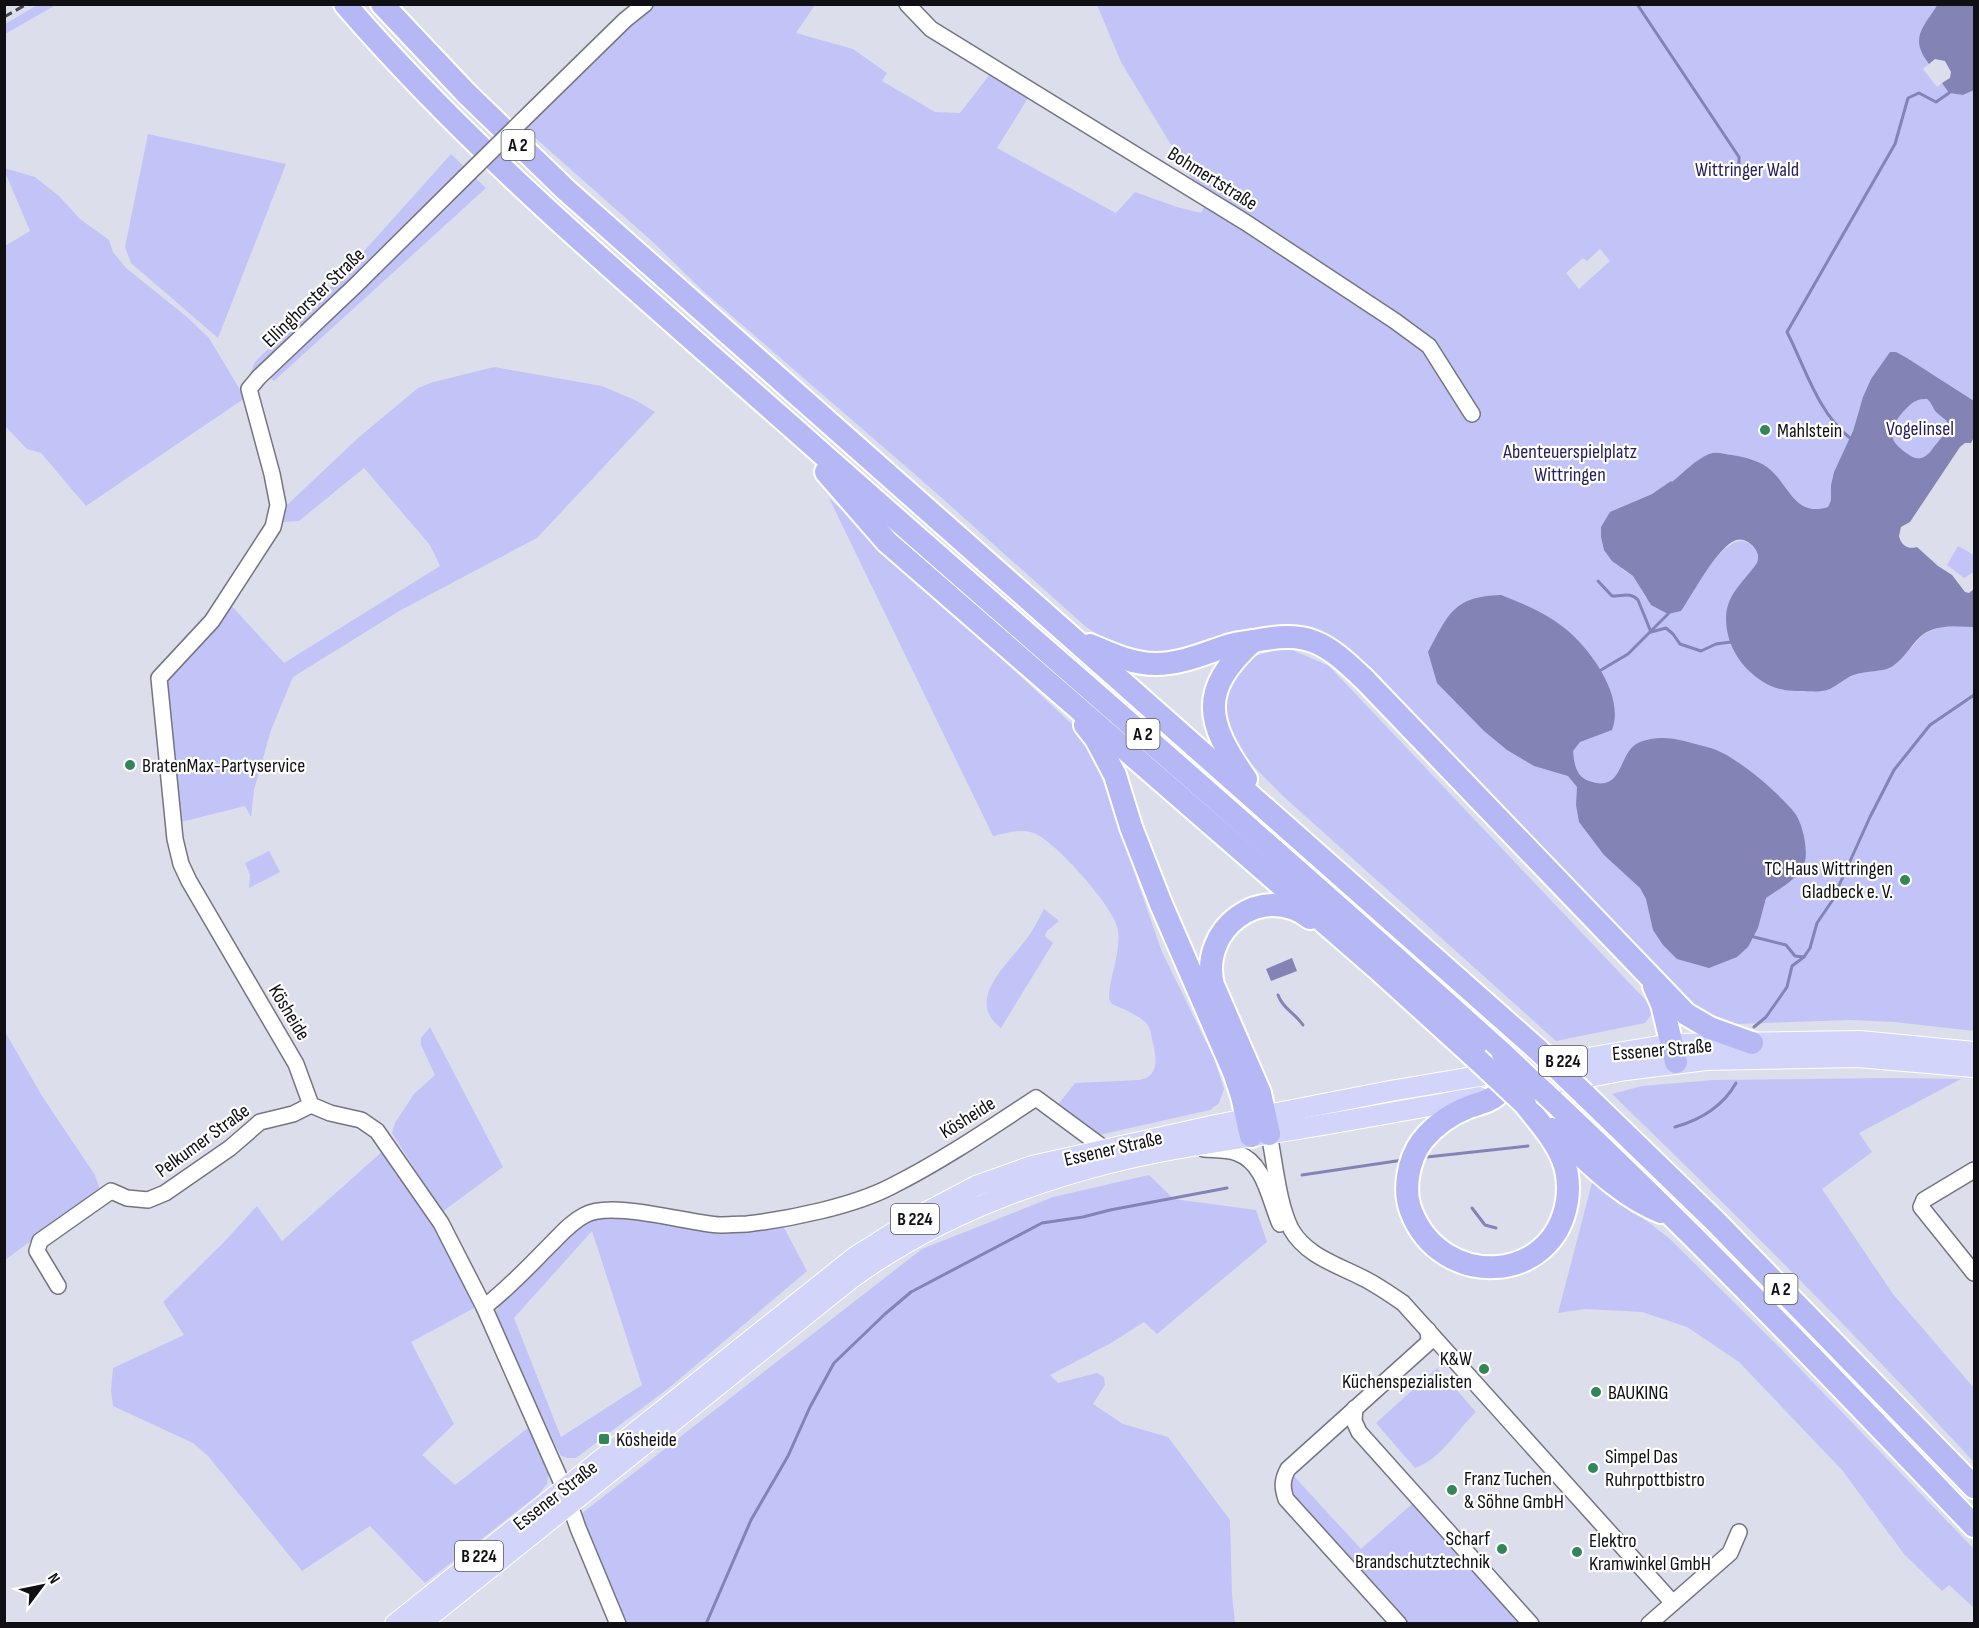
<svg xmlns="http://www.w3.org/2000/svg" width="1979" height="1628" font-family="'Sofia Sans Condensed',sans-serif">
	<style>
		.green { fill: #c2c4f7; fill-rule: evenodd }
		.water { fill: #8384b5; fill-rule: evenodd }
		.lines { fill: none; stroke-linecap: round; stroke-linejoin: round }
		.stream { stroke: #8384b5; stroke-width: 3 }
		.minor-casing { stroke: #747581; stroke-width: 18 }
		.major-casing { stroke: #fff; stroke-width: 22 }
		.highway-casing { stroke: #fff; stroke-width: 26 }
		.minor { stroke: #fff; stroke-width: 15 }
		.major { stroke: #d3d4fa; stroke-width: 20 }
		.highway { stroke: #b6b8f6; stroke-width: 22 }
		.rail { stroke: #46474e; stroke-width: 3; stroke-dasharray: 9 4.5; stroke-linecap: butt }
		.minor-bridge-casing { stroke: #747581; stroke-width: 18; stroke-linecap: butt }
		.highway-bridge-casing { stroke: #fff; stroke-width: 26; stroke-linecap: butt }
		.minor-bridge { stroke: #fff; stroke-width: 15 }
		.highway-bridge { stroke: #b6b8f6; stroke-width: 22 }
		.poi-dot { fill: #338658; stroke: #fff; stroke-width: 2 }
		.labels { text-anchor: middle; stroke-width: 4.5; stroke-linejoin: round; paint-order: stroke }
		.shield { fill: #fff; stroke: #57575a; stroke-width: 1.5 }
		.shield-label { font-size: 18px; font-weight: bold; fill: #0f0f14 }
		.park-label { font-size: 20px; fill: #27205c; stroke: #fff }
		.street-label { font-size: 20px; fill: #0f0f14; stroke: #fff }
		.poi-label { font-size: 20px; fill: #0f0f14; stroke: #fff; text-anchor: start }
	</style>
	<rect width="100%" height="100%" fill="#dddeec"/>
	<g class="green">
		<polygon points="39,4 56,5 5,34 5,24"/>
		<path d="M653,5H815L796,33L853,49L887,73L882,81L935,112L960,113L990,74L1028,98L997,148L1116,213L1135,192L1177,207L1201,213L1204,207L1152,173L1194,183L1121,62L1097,5H1938C1924,25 1911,41 1929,64L1923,69L1937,87L1942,83L1950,93L1963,95L1974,90V401L1907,358L1871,379L1858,413L1853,432L1834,472L1831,485V500L1828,507C1800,516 1792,494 1777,477C1765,464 1748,458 1732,455C1724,454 1716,451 1709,454C1695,461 1683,473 1672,483L1671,482L1652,494L1635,501L1622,569L1633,576L1646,598L1687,602C1697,586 1728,527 1750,544C1757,549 1759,555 1757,564L1726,617L1729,637L1737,656L1748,670L1765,683L1783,690L1812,692L1863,672L1883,670L1894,665L1924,634L1941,627H1974V1031L1895,1022L1850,1020L1736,1024L1696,1008L1395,695L1345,648L1287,626L1259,628L1186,653L1154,656L1122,650L1086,627L934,491L703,291L654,243L524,128L629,22ZM1600,249L1610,261L1579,289L1566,273L1583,258L1587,261Z"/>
		<polygon points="148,134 286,164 218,338 131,263 125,247"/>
		<polygon points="451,154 486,188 274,381 262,371 252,376 250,374 255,362 348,269"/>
		<polygon points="4,168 35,177 59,196 80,219 109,240 113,252 126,268 187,317 209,338 245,398 86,506 41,453 27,449 5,426 5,246 30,231 5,172"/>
		<polygon points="494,367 602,386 637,401 655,412 537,538 401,610 293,677 271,730 254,790 251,817 245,806 177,823 164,687 172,669 229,603 284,663 440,566 430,545 364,468 299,521 283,522 286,506 358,438 418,388 433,382"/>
		<path d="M1927,399C1932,403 1932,407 1936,412C1942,418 1947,419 1950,427C1947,433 1942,436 1938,442C1933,447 1929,456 1921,458C1916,459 1912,457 1908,454C1888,441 1887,430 1903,412C1910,404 1916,398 1927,399Z"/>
		<path d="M829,498L1074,726L1086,740L1094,756L1162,952L1214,1058L1224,1089L1219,1103L1210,1110L1099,1135L1056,1107L1075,1083L1139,1080C1161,1077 1156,1055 1152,1039C1151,1033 1150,1026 1145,1022C1136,1014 1123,1009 1112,1004L1109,999C1109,976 1121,954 1118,930C1115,908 1055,841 1034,833C1021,828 1007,833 993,836Z"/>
		<polygon points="1958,546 1974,555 1974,572 1964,578 1947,565"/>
		<polygon points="1286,647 1329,666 1655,1010 1645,1023 1556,1041 1284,797 1248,761 1231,732 1223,688 1244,659"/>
		<polygon points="269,851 280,872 249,888 250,875 245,863"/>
		<path d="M1044,909L1059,921L1047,931L1045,936L1053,943L1001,1028C962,999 1013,960 1030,934C1035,927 1039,918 1044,909Z"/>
		<polygon points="430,1027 503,1167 442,1212 392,1133 395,1123 414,1094 435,1075 421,1045 421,1038"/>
		<polygon points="4,1030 42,1096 95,1175 100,1190 5,1260"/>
		<path d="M1896,1078L1961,1079L1859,1133L1872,1152L1822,1189L1893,1294L1974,1388V1462C1857,1336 1736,1214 1612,1094L1642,1086L1714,1080Z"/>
		<polygon points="385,1149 434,1222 478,1306 411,1342 454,1424 422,1455 455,1485 529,1427 549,1472 547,1484 538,1495 425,1583 370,1526 302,1571 208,1456 193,1443 113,1406 111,1390 113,1368 184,1335 163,1302 224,1242 257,1206 282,1241"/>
		<polygon points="1149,1175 1174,1199 1256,1210 1267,1242 1157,1334 1144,1322 1111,1343 1050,1375 1058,1383 1097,1373 1104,1377 1105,1385 1093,1404 1123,1424 1168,1437 1230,1520 1232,1595 1235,1623 626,1623 581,1514 922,1249 1053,1197"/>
		<polygon points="1593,1179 1670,1239 1780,1348 1974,1549 1974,1608 1949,1585 1942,1591 1904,1554 1842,1470 1739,1362 1687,1327 1642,1312 1585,1309 1558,1313"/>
		<path d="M591,1216L782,1224L807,1271L670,1387L576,1458H568L561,1456L554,1442L494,1315C514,1277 559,1244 591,1216ZM592,1231L642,1385L561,1437L514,1318Z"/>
		<path d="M1437,1368L1476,1412C1458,1429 1440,1460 1415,1468L1376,1423Z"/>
		<polygon points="1292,1474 1361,1549 1413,1503 1521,1623 1407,1623 1293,1497 1289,1480"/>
	</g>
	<g class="water">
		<path d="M1938,4L1974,5V90L1963,95L1949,93L1942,83L1950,78L1951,72L1945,61L1935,59L1929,64C1909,38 1923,28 1938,4Z"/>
		<path d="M1890,352H1896L1907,358L1974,401V437L1971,443H1965L1960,447L1910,522L1901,527L1899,536C1901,545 1908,550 1917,547L1938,566L1952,575L1965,592L1969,593L1974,589V627C1957,627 1941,624 1925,633C1913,641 1906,657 1893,666C1882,673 1867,670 1854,675C1845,678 1838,685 1830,689C1822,692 1812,692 1803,691C1795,691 1787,691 1780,689C1756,683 1734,660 1728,635C1720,599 1738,589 1757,563C1759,556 1758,552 1753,546C1749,542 1743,538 1736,540C1717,547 1693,594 1681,611L1668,614L1651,605L1633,576L1612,561L1604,550L1601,537V527L1610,512L1652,494L1671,481L1672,482C1683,473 1695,460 1709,454C1716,451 1725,454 1732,455C1744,457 1757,460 1767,467C1789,483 1794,518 1828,507L1831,500V485L1834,472L1853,431L1863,397L1871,379ZM1927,399C1932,403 1932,407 1936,412C1942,418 1947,419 1950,427C1947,433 1942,436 1938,442C1933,447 1929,456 1921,458C1916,459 1912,457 1908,454C1888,441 1887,430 1903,412C1910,404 1916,398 1927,399Z"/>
		<path d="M1501,595C1524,604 1548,614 1567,630C1591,650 1625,697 1612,730L1580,742L1573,751C1574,763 1576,777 1589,781C1625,794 1617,751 1640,742C1663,733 1684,741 1707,747C1732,752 1778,792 1794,812C1803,823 1809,852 1804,865C1797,880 1779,889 1766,898L1758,928L1748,947L1737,957L1709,968L1677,959L1663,945L1653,930L1646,899L1640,888L1604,855L1579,822L1576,805L1577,787L1568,776L1534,766L1507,750L1484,731L1437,683L1428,652C1448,614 1454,596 1501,595Z"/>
		<polygon points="1292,958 1297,971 1271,981 1266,969"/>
	</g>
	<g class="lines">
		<g class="stream">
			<polyline points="1637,4 1739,157 1739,164 1732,170"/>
			<path d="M1850,438C1818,413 1805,367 1787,332L1895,144L1908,98L1919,93L1936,102L1949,93"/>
			<path d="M1598,581L1612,596C1623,596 1631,592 1638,600L1651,632L1666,628L1673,634L1680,644L1701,651L1716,644L1731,642"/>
			<polyline points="1601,670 1628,654 1668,614"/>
			<polyline points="1754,937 1786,945 1795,956 1804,957 1810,948 1817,923 1832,901 1870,817 1894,770 1930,725 1974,695"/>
			<path d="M1278,995C1283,1009 1295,1013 1303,1025"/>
			<polyline points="1754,1027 1766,1017 1787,987 1792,966 1804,957"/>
			<path d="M1675,1127C1700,1120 1723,1106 1736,1083"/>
			<polyline points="1427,1157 1528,1146"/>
			<polyline points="1302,1175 1403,1160"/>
			<polyline points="1472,1208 1485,1225 1496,1228"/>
			<polyline points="706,1624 751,1520 788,1456 810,1407 834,1363 885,1314 911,1292 1042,1223 1083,1217 1110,1210 1227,1188"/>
		</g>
		<g class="minor-casing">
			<g id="minor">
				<polyline points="907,4 931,29 1245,222 1395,321 1429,346 1472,414"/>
				<polyline points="532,111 625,20 645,4"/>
				<polyline points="464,178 356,285 259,377 249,389 272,474 278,505 273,527 212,621 159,678 175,839 181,864 189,881 296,1064 311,1105 330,1113 361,1120 377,1131 441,1223 484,1307 564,1488 578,1528 618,1624"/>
				<path d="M1269,1134C1275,1163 1278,1203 1291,1229C1306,1256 1338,1265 1363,1278C1377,1285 1390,1294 1403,1303L1673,1603"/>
				<path d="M1204,1149C1214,1150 1227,1149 1237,1153C1265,1163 1269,1199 1280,1224"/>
				<polyline points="1974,1170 1924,1200 1921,1207 1974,1273"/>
				<polyline points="58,1286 37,1251 40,1241 111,1191 127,1198 148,1200 165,1193 230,1148 260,1122 293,1114 311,1105"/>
				<path d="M484,1307C508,1289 529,1266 550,1245C561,1234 571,1222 585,1215C611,1200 687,1223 720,1225C728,1225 738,1224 747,1224C790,1219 854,1206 892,1186C942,1161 989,1129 1036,1098L1105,1149"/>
				<polyline points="1355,1408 1354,1421 1359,1432 1531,1624"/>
				<path d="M1399,1624L1286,1499C1282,1487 1282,1480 1288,1469L1429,1342L1428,1330"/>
				<polyline points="1649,1624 1730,1553 1739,1532"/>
			</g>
		</g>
		<g class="major-casing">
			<g id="major">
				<polyline points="1526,1089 1626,1070 1706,1060 1858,1057 1974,1067"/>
				<polyline points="395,1624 855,1257 923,1214 976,1186 1032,1166 1216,1125 1390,1091 1671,1044 1860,1041 1974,1052"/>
				<path d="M420,1624L853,1277C923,1227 1004,1192 1087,1169C1154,1150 1223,1141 1292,1130C1354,1120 1417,1108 1479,1097"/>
			</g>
		</g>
		<g class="highway-casing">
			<g id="highway">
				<path d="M345,4C477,157 634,287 784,420C1023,632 1266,840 1503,1054"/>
				<polyline points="382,4 466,93 566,190 1537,1049"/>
				<polyline points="826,472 887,542 1380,971 1477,1059"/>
				<path d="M1090,645C1111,654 1132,664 1156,664C1181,664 1203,654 1227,646C1235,643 1245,642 1254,641C1309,630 1325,642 1364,679L1686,1014L1710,1028L1752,1043"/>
				<polyline points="1085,725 1096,739 1115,775 1131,827 1161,904 1234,1072 1242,1096 1251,1136"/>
				<path d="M1246,779C1206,722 1198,691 1253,641"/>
				<polyline points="1654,986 1662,1004 1676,1062"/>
				<path d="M1498,1094C1489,1102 1480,1103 1469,1107C1451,1114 1434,1126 1422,1141C1408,1160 1403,1190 1411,1211C1441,1290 1554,1285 1567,1201C1569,1187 1568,1173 1563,1160C1555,1139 1538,1121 1525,1104"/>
				<polyline points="1584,1094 1715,1221 1974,1487"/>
				<path d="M1552,1100C1698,1237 1836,1381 1974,1526"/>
				<path d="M1553,1129C1586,1159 1618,1195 1661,1212"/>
				<path d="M1269,1134L1260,1093L1213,985C1199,929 1262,881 1310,918"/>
			</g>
		</g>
		<use href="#minor" class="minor"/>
		<use href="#major" class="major"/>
		<use href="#highway" class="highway"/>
		<polyline class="rail" points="4,17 27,4"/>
		<g class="minor-bridge-casing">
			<polyline id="minor-bridge" points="464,178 532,111"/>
		</g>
		<g class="highway-bridge-casing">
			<g id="highway-bridge">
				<polyline points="1537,1049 1584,1094"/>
				<polyline points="1503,1054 1552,1100"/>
				<polyline points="1477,1059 1525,1104"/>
			</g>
		</g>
		<use href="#minor-bridge" class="minor-bridge"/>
		<use href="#highway-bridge" class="highway-bridge"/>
	</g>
	<g class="poi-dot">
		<circle cx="1765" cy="430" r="6"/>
		<circle cx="130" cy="765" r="6"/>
		<circle cx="1905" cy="880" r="6"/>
		<circle cx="1484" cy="1369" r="6"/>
		<circle cx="1596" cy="1392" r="6"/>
		<rect x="598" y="1433" width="12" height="12" rx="3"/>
		<circle cx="1593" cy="1468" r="6"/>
		<circle cx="1452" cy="1490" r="6"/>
		<circle cx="1502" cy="1549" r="6"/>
		<circle cx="1577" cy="1552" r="6"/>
	</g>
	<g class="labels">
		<g class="shield">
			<rect x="501.5" y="130" width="33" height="30" rx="4.5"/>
			<rect x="1126.5" y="719" width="33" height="30" rx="4.5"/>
			<rect x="1539" y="1046" width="48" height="30" rx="4.5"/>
			<rect x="891" y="1204" width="48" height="30" rx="4.5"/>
			<rect x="1764.5" y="1274" width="33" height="30" rx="4.5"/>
			<rect x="455" y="1541" width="48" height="30" rx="4.5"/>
		</g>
		<g class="shield-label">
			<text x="518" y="151">A 2</text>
			<text x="1143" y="740">A 2</text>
			<text x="1563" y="1067">B 224</text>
			<text x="915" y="1225">B 224</text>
			<text x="1781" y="1295">A 2</text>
			<text x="479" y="1562">B 224</text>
		</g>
		<g class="park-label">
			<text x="1747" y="176">Wittringer Wald</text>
			<text x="1920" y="435">Vogelinsel</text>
			<text x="1570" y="458">Abenteuerspielplatz<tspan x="1570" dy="23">Wittringen</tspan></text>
		</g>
		<g class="street-label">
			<text transform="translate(1213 178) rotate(32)" y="7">Bohmertstraße</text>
			<text transform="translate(313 297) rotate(-44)" y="7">Ellinghorster Straße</text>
			<text transform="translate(290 1012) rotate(59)" y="7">Kösheide</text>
			<text transform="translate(1662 1049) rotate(-5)" y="7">Essener Straße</text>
			<text transform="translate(967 1117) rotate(-32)" y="7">Kösheide</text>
			<text transform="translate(202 1140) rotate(-36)" y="7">Pelkumer Straße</text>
			<text transform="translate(1113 1148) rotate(-13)" y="7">Essener Straße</text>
			<text transform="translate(555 1495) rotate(-38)" y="7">Essener Straße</text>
		</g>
		<g class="poi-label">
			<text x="1777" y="437">Mahlstein</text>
			<text x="142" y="772">BratenMax-Partyservice</text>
			<text x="1893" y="875" text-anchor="end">TC Haus Wittringen<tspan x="1893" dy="23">Gladbeck e. V.</tspan></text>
			<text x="1472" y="1365" text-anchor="end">K&amp;W<tspan x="1472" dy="23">Küchenspezialisten</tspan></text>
			<text x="1608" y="1399">BAUKING</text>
			<text x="616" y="1446">Kösheide</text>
			<text x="1605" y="1463">Simpel Das<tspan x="1605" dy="23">Ruhrpottbistro</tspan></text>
			<text x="1464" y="1485">Franz Tuchen<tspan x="1464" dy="23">&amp; Söhne GmbH</tspan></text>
			<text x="1490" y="1545" text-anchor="end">Scharf<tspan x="1490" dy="23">Brandschutztechnik</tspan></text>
			<text x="1589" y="1547">Elektro<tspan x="1589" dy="23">Kramwinkel GmbH</tspan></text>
		</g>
	</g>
	<rect width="1979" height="1628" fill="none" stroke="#0f0f14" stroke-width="12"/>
	<g transform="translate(42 1586) rotate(58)" stroke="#ffffff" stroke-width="4.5" paint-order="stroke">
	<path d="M0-4.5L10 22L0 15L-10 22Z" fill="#0f0f14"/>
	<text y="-9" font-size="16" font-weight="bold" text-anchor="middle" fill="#0f0f14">N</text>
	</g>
</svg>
